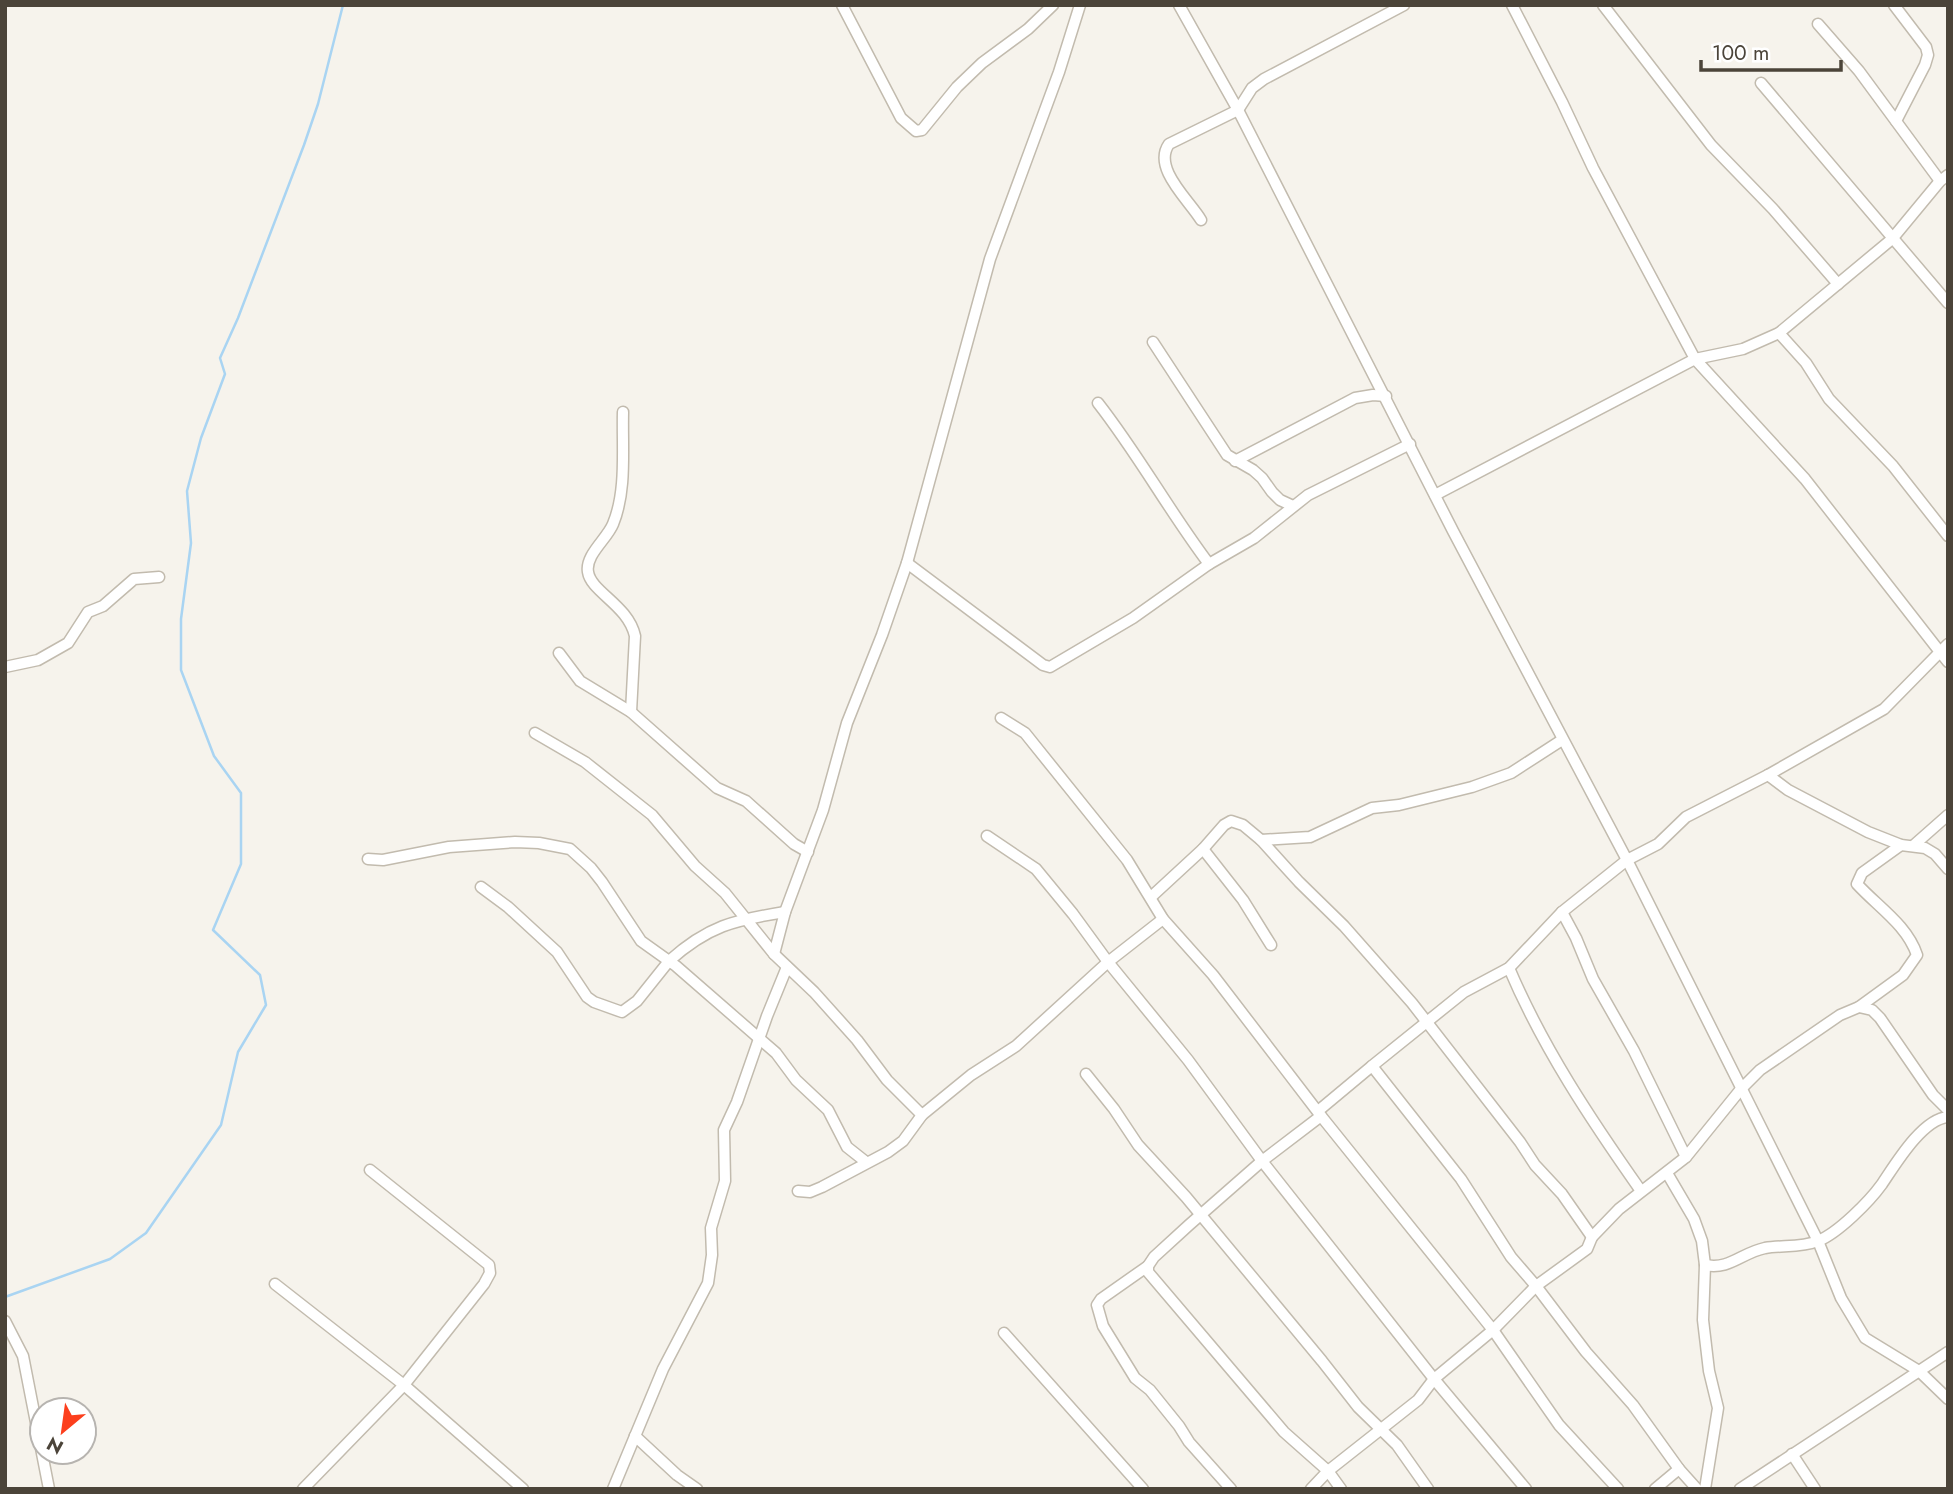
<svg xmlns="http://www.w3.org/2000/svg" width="1953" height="1494" font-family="Jost,sans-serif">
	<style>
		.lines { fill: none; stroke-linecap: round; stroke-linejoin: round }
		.stream { stroke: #a9d4f2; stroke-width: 2.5 }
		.minor-casing { stroke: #c2bbae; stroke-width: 13 }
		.minor { stroke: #fff; stroke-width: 10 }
	</style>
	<rect width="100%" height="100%" fill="#f6f3ec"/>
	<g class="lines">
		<polyline class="stream" points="5,1297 110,1259 146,1233 221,1125 238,1052 266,1005 260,975 213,930 241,864 241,793 214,756 181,670 181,619 191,543 187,491 201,438 225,374 220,358 238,318 304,145 318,104 343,5"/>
		<g class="minor-casing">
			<g id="minor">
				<polyline points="842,5 901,118 916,131 922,130 957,87 982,63 1028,29 1053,5"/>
				<polyline points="1179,5 1238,110 1453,531 1627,860 1818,1241 1841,1298 1865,1338 1919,1371 1948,1399"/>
				<polyline points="1603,5 1711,145 1773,209 1838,284"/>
				<polyline points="1894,5 1926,47 1928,55 1925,65 1896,121"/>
				<polyline points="1818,24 1859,71 1940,181"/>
				<polyline points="1761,83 1948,303"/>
				<path d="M1201,220C1189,200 1152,168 1169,144L1238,110L1252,88L1264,79L1404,5"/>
				<polyline points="1779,333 1806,363 1829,399 1893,466 1948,536"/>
				<polyline points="1153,342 1227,455 1253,470 1262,478 1272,492 1280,500 1293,506"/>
				<path d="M1098,403C1138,454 1169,511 1209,564"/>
				<path d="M623,412C622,448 627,490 613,524C607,539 585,555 588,572C591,592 628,605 635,636L631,712"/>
				<polyline points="1235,461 1355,398 1373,395 1386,396"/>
				<polyline points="1435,495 1695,359 1593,168 1562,102 1512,5"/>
				<polyline points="907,563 1043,665 1050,667 1133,618 1209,564 1254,538 1308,495 1410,444"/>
				<polyline points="1948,644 1940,652 1948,662"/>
				<polyline points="559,653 580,681 631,712 717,788 746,801 794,844 808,852"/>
				<polyline points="5,667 38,660 68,643 88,612 103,606 134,579 159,577"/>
				<polyline points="1001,718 1025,733 1127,860 1163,919 1213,975 1321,1116 1493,1330 1559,1425 1618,1489"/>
				<polyline points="535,733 585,762 652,815 695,866 725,893 774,954 814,992 857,1040 887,1080 922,1115"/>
				<polyline points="1768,775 1788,790 1868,832 1901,845 1925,848 1935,854 1948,869"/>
				<polyline points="987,836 1036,869 1073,914 1108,962 1188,1060 1262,1161 1434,1379 1526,1489"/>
				<polyline points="1261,840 1310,837 1372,808 1399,805 1472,787 1511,773 1562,740"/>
				<polyline points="1914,845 1948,815"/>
				<polyline points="1203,849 1243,900 1271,945"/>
				<path d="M368,859L383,860L449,847L515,842L539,843L570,849L591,868L602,882L641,941L669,961C708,926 734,920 785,912"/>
				<polyline points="481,887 508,907 557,952 587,997 594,1002 622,1012 637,1001 669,961 676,966 776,1053 796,1080 828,1110 847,1147 866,1162"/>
				<polyline points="1151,897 1203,849 1224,825 1231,821 1243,825 1261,840 1299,882 1344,926 1412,1003 1520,1142 1535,1165 1562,1194 1592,1237"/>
				<polyline points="1562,912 1576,938 1593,979 1634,1051 1686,1157"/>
				<polyline points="774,954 785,912 823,810 847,723 882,635 907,563 990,259 1059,72 1080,5"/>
				<path d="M1509,968C1543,1048 1591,1120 1641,1191"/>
				<polyline points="1859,1007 1872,1010 1880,1018 1933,1095 1948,1110"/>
				<polyline points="1086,1074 1114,1109 1138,1145 1186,1197 1322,1361 1358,1407 1397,1445 1428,1489"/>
				<polyline points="1318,1111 1372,1066"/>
				<polyline points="1321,1116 1262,1161 1189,1225 1154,1257 1148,1266 1148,1272 1284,1432 1328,1471 1341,1489"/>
				<polyline points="1667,1173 1694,1219 1702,1241 1705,1265 1703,1320 1709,1371 1718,1408 1705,1489"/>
				<polyline points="798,1191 810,1192 822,1187 888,1152 903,1141 922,1115 971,1075 1016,1046 1108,962 1163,919"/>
				<path d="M1705,1265C1730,1270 1741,1253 1765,1248C1782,1245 1801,1248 1818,1241C1838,1233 1869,1202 1882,1184C1895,1165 1922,1119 1948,1117"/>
				<polyline points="1148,1266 1101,1299 1097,1305 1103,1326 1135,1378 1150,1390 1179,1426 1189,1442 1231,1489"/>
				<polyline points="275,1284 404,1385 523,1489"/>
				<polyline points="5,1321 23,1356 49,1489"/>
				<polyline points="1004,1333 1143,1489"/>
				<polyline points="635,1436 677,1475 697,1489"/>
				<polyline points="1792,1454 1815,1489"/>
				<polyline points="303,1489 404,1385 484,1284 490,1273 489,1265 370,1170"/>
				<polyline points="613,1489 663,1369 708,1283 712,1255 711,1228 725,1181 724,1130 737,1102 767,1016 787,967"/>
				<path d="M1311,1489L1328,1471L1418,1400L1434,1379L1493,1330L1536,1286L1587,1249L1592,1237L1619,1209L1686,1157L1741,1089L1760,1070L1840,1015L1859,1007L1903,975L1917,955C1907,925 1878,907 1857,884L1862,873L1901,845"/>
				<polyline points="1655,1489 1679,1469"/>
				<polyline points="1697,1489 1679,1469 1633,1405 1586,1352 1536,1286 1511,1257 1461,1179 1372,1066 1464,992 1509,968 1562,912 1627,860 1658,844 1686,817 1768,775 1884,709 1940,652 1805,479 1695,359 1743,349 1779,333 1892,239 1940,181 1948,175"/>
				<polyline points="1740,1489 1948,1352"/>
			</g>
		</g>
		<use href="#minor" class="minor"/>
	</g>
	<rect width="1953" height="1494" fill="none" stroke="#4b4439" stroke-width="14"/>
	<g transform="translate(63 1431) rotate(209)"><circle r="33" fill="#ffffff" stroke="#b7b4b0" stroke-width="2"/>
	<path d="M0-5L12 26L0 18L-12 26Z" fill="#fc3f1d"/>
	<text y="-10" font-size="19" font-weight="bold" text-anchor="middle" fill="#4b4439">N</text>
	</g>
	<path d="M1701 60v10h140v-10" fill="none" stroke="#4b4439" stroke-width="3.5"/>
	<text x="1712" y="60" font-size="21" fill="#4b4439" stroke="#ffffff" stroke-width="5" paint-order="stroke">100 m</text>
</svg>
